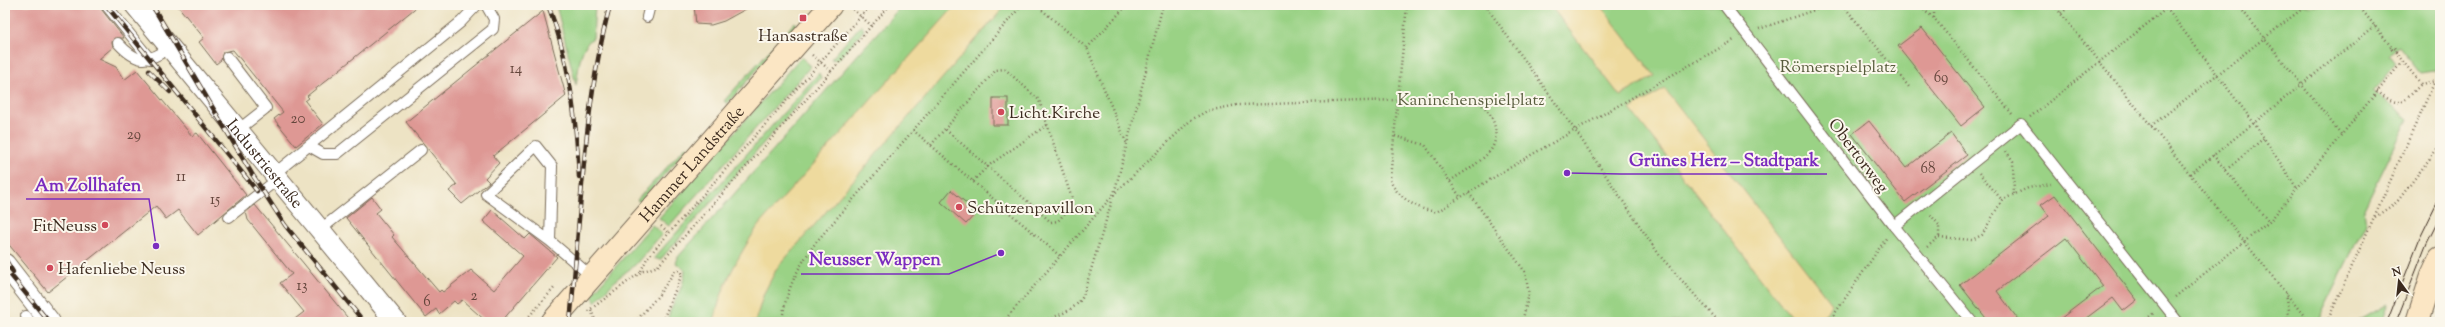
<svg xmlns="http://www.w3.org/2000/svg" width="2445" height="327" font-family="'Sorts Mill Goudy',serif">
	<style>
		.green { fill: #9ad285; stroke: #6a7e52 }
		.sand { fill: #eeda9e; stroke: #94825e }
		.building { fill: #de9894 }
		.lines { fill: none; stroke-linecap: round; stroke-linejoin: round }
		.lane-casing { stroke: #796b58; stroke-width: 12 }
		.street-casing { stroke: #796b58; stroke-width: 22 }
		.secondary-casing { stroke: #796b58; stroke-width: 24 }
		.path { stroke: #796b58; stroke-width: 2.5; stroke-dasharray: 1 3; stroke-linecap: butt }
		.lane { stroke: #fff; stroke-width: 10 }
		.street { stroke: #fff; stroke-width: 20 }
		.secondary { stroke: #fbe6c4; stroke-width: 22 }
		.tram { stroke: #3b2a1e; stroke-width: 1 }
		.rail-casing { stroke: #3b2a1e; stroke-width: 4.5 }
		.rail { stroke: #fbf7ec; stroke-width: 3; stroke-dasharray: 9; stroke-linecap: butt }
		.poi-dot { fill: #d1495b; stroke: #fbf7ec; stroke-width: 1.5 }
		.labels { text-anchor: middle; stroke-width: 4; stroke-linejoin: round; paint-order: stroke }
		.number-label { font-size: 15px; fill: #64463c }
		.poi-label { font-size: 17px; fill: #3b2a1e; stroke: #fbf7ec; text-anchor: start }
		.park-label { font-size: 17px; fill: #585c3d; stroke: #fbf7ec }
		.street-label { font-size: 17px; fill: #3b2a1e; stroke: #fbf7ec }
		.leader { fill: none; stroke: #7b2cbf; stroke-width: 1.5 }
		.callout-dot { fill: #7b2cbf; stroke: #fbf7ec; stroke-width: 1.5 }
		.callout-label { font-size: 18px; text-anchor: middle; font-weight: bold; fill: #7b2cbf; stroke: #fbf7ec; stroke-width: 4; stroke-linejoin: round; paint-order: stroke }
	</style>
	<rect width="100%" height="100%" fill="#fbf7ec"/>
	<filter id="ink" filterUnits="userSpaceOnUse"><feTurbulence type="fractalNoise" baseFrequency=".025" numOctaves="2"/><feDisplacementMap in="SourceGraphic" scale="8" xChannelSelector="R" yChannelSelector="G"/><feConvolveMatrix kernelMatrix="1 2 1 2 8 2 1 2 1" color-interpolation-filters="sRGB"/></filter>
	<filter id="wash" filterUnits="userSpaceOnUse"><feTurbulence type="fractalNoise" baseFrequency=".012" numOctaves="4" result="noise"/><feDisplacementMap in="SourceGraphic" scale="16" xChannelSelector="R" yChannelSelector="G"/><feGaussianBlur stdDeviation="0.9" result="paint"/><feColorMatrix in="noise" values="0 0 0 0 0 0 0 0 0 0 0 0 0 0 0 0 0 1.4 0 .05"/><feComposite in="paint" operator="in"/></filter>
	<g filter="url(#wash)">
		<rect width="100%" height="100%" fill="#ede3c4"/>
		<g class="green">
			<path d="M556,5H595L593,38C579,47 579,69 576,85Z"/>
			<path d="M902,5H2440V70L2420,73L2399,46L2389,54L2396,63L2373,91L2408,119L2364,209L2366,223L2317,322H667C670,305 685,288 685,270L676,263L678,257Z"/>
			<polygon points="795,22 797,24 727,104 724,101"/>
			<polygon points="861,25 864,30 838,60 831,59"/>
			<polygon points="801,57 811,66 669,226 659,218"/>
			<polygon points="819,73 821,78 660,260 654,258"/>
			<polygon points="687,145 687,149 640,202 637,200"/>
			<polygon points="652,225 662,234 635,265 618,278 595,302 592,294"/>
			<polygon points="2388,304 2381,322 2357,322"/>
		</g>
		<g class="sand">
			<path d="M956,5H1006L777,268L764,293L755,322H714C721,286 738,257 758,226Z"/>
			<polygon points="1550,5 1600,5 1655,76 1620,96"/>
			<polygon points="1665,89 1832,304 1820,322 1795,322 1630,109"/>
		</g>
		<g id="blocks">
			<g class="building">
				<polygon points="5,5 98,5 124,38 114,38 112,42 113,47 99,59 116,67 124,80 137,70 192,136 197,133 246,195 198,235 178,210 166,219 156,206 48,292 5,240"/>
				<polygon points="177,5 419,5 307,96 309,98 305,101 323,124 296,146 274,119 283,112 233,50 223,52 221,60 216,64 199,42 204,38"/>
				<polygon points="694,5 753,5 724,21 711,25 696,24"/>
				<polygon points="543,11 566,96 493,156 499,163 485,178 489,182 462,204 449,191 457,185 406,122"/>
				<polygon points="1922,28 1985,107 1961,126 1898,46"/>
				<rect x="993" y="98" width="15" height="27"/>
				<polygon points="1869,121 1906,168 1951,133 1967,155 1905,202 1852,134"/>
				<polygon points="951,190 977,212 966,224 941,202"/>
				<polygon points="2055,195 2137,300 2123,311 2113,298 2081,322 2056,322 2103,286 2066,238 1997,291 2020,322 1989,322 1960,285 2049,216 2041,205"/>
				<polygon points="372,197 381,209 376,213 394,235 392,237 439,292 441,290 443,292 471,270 494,290 523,256 483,221 492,210 525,239 530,234 557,257 501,322 487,322 462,300 457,304 454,301 439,314 436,309 426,317 346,218"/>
				<polygon points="255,205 304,264 351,322 291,322 304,312 280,283 292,274 248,220 246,212"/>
			</g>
		</g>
	</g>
	<g filter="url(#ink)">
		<use href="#blocks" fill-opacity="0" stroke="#796b58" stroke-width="1"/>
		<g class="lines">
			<g class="lane-casing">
				<g id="lane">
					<polyline points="106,5 150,59"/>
					<polyline points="1724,5 1894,226 1972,322"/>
					<polyline points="647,17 650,5"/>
					<path d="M118,43C137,64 147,63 170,48"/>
					<polyline points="227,57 266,108 238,130"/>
					<polyline points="309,146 323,154 337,154 493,29 494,19 486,5"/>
					<polyline points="274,174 461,22 477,5"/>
					<polyline points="229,217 278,179"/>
					<polyline points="1894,226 2021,124 2178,322"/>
					<polyline points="321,229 421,150"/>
					<polyline points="550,241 486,194 536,146 552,166 550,241 591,276"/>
					<polyline points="26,316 30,322"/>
				</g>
			</g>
			<g class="street-casing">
				<g id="street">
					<path id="s1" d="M135,5L396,322"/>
					<polyline points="5,264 50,322"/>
				</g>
			</g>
			<g class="secondary-casing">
				<g id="secondary">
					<path id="s2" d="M552,322L831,5"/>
					<polyline points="2417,322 2432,275 2440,258"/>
				</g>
			</g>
			<g class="path">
				<polyline points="1036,5 1087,48 1127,144"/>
				<path d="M1407,5L1390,179C1394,195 1421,213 1438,211L1531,155L1734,40"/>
				<polyline points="1485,5 1575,130 1660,256 1719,322"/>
				<polyline points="1843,5 1909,87"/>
				<polyline points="1917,5 1934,18 2012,114"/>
				<polyline points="1934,5 1934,18"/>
				<polyline points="2054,5 2309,322"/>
				<polyline points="2164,5 2254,123 2296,187"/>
				<polyline points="2238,5 2341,134"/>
				<polyline points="2358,5 2421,84 2440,80"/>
				<polyline points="850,7 872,26"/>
				<polyline points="2061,13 2072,5"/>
				<polyline points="1759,29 1829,5"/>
				<polyline points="1087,48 1127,5"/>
				<polyline points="2391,49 2394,47 2396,51 2394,53"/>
				<polyline points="812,55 831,71"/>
				<path d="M2377,91C2400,109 2402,104 2421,84"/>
				<polyline points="2030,117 2171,5"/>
				<polyline points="2151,126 2307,5"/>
				<polyline points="913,130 1060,256"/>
				<polyline points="1395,136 1425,145 1461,198"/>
				<polyline points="931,145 996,70 1005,69 1039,100 1072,199 1072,205 1058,221 1051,222 945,129"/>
				<polyline points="2006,151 2013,161 2014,195"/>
				<polyline points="2213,155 2269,222"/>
				<polyline points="2226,170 2264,138"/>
				<polyline points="1979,173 2002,200"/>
				<polyline points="2190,174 2375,26"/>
				<polyline points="973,181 988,166 1047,125"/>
				<polyline points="1469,193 1525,272 1529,294 1522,322"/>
				<polyline points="2375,217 2397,202 2440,145"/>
				<polyline points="661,226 669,233"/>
				<polyline points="1939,237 1972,240 1982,235 2002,200 2028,188 2051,184"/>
				<polyline points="2437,240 2440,233"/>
				<polyline points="1927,247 1939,237 1939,225 1929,213"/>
				<polyline points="641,271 647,258 871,5"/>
				<polyline points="2286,293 2289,310 2286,322"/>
				<polyline points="2175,297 2269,222 2402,62"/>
				<polyline points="591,310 596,322"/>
				<polyline points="588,311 641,272 658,266 890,5"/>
				<polyline points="524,322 555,287"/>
				<polyline points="635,322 658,296 675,271 679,270 682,274 662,322"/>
				<path d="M782,322C785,291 799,265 817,241L1022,5"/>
				<path d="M1003,322L1114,194L1191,120L1207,111L1237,105L1460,98C1465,99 1471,99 1476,101C1493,109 1502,136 1490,151C1479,164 1463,172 1450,181"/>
				<path d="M1041,322C1055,316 1076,311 1083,296L1114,194L1163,5"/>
				<polyline points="1829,322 1887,237"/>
				<polyline points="2143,322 2155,312"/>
				<polyline points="2327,322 2435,81"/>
			</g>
			<use href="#lane" class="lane"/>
			<use href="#street" class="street"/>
			<use href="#secondary" class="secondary"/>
			<g class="tram">
				<polyline points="2387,322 2419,240 2440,197"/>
				<polyline points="2396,322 2427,243 2440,217"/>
			</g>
			<g class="rail-casing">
				<g id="rail">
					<polyline points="106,5 257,191"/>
					<polyline points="152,5 252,174 285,225 364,322"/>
					<path d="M548,5C570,60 576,118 579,177"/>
					<polyline points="149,71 170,92"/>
					<polyline points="5,259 13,272"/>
					<polyline points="5,268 49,322"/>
					<path d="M570,322C581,216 583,108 610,5"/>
				</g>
			</g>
			<use href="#rail" class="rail"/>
		</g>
	</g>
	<g class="poi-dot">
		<rect x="799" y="14" width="8" height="8" rx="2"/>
		<circle cx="1001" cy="112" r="4"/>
		<circle cx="959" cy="207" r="4"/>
		<circle cx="105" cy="225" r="4"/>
		<circle cx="50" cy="268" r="4"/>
	</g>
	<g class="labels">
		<g class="number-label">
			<text x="516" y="73">14</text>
			<text x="1941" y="82">69</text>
			<text x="298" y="123">20</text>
			<text x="134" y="139">29</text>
			<text x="1928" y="173">68</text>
			<text x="181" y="181">11</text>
			<text x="215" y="204">15</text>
			<text x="302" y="290">13</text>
			<text x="474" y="300">2</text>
			<text x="427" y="306">6</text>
		</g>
		<g class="poi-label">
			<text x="803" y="41" text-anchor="middle">Hansastraße</text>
			<text x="1009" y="118">Licht.Kirche</text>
			<text x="967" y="213">Schützenpavillon</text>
			<text x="97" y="231" text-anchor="end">FitNeuss</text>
			<text x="58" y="274">Hafenliebe Neuss</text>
		</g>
		<g class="park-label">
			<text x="1838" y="72">Römerspielplatz</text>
			<text x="1471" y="105">Kaninchenspielplatz</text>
		</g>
		<g class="street-label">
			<text transform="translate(1859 155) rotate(53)" y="6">Obertorweg</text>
			<text dy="6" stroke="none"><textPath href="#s1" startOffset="205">Industriestraße</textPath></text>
			<text dy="6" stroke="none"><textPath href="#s2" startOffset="211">Hammer Landstraße</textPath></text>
		</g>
	</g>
	<path class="leader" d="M1567 173L1621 174H1827M156 246L149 199H26M1001 253L949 274H801"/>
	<g class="callout-dot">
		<circle cx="1567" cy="173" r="4"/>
		<circle cx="156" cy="246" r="4"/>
		<circle cx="1001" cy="253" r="4"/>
	</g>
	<g class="callout-label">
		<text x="1724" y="166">Grünes Herz – Stadtpark</text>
		<text x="88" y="191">Am Zollhafen</text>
		<text x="875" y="265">Neusser Wappen</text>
	</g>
	<rect width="2445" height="327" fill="none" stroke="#fbf7ec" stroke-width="20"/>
	<g transform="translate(2399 281) rotate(345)" stroke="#fbf7ec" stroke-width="3" paint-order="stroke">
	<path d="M0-3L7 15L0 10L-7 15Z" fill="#3b2a1e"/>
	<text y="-6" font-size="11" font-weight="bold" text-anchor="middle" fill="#3b2a1e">N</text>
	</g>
</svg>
